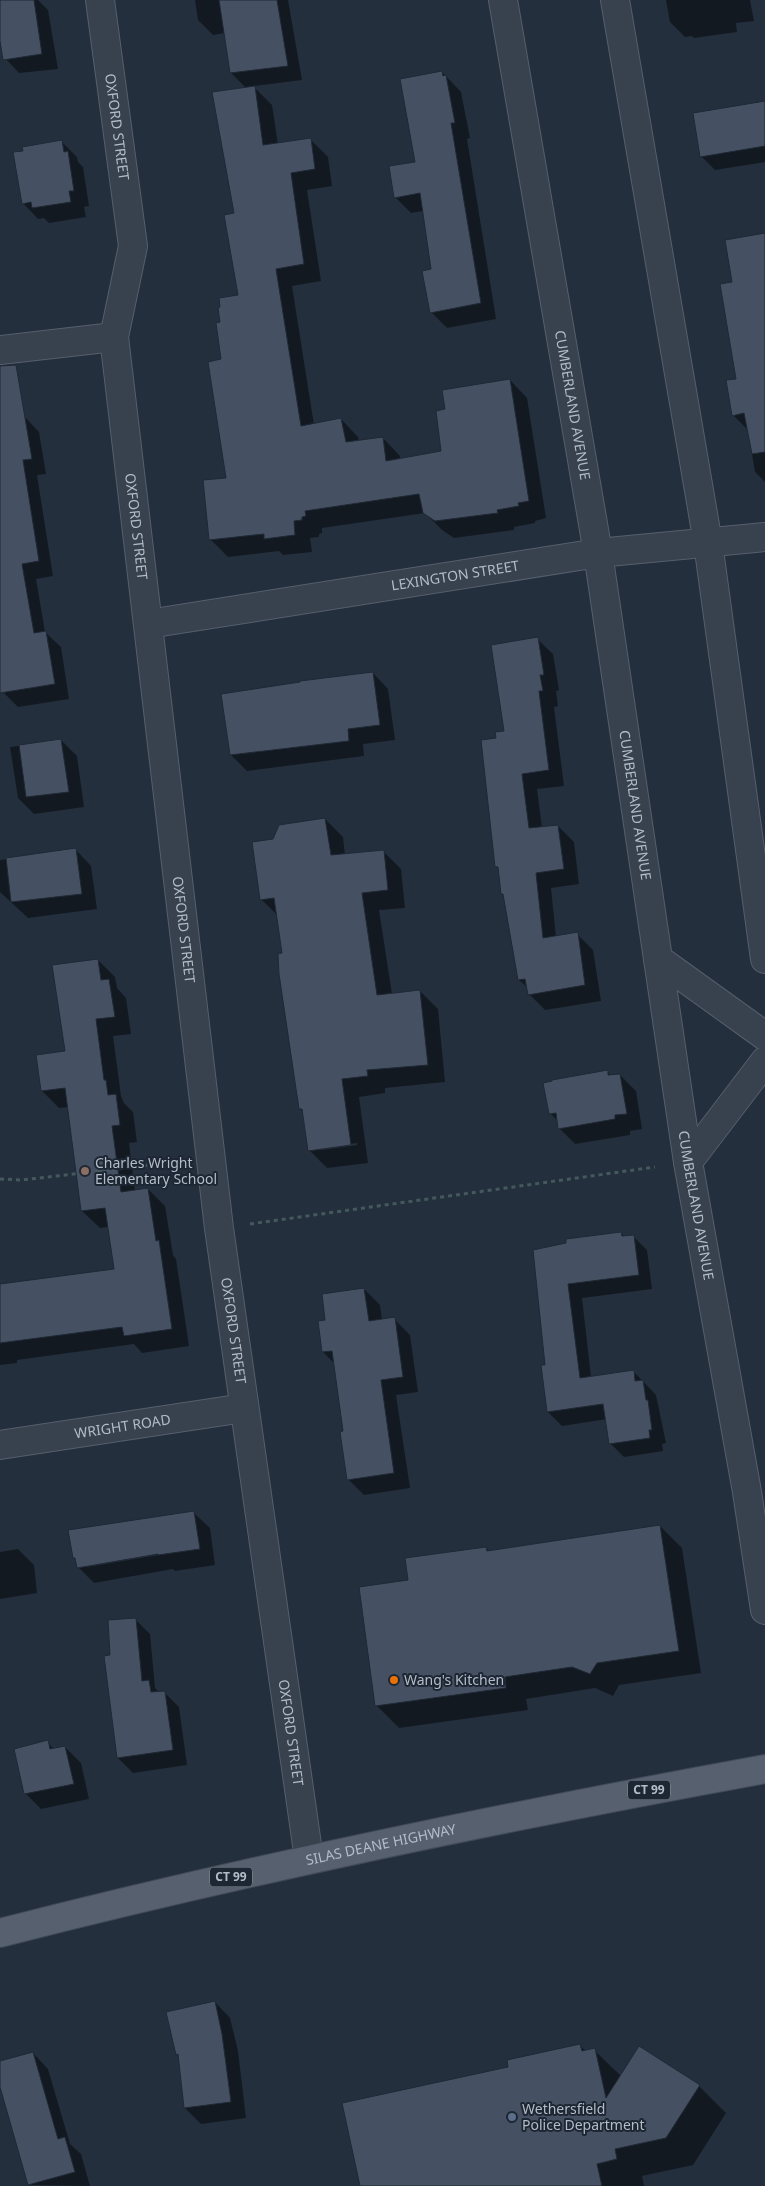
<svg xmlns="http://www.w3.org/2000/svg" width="765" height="2186" font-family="'Noto Sans',sans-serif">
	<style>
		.shadow { fill: #0007; fill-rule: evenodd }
		.building { fill: #455162; stroke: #1f2835 }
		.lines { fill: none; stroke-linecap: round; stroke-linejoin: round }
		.minor-casing { stroke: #565f6c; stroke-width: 30 }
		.primary-casing { stroke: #414a57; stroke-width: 30 }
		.path { stroke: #44595c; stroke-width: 3; stroke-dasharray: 4 4; stroke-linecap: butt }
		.minor { stroke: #38414e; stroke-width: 28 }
		.primary { stroke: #56606e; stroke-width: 28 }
		.education-dot { fill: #8d6e63; stroke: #1d2633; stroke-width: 2 }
		.food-dot { fill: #e8710a; stroke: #1d2633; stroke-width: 2 }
		.service-dot { fill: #5c6f8a; stroke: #1d2633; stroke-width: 2 }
		.labels { text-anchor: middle; stroke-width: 4; stroke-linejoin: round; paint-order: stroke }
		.shield { fill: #1d2633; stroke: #878f9c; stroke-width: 1 }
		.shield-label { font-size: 12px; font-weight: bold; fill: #b4bcc9 }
		.street-label { font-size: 14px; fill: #b4bcc9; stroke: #1d2633 }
		.poi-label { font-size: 14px; fill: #b4bcc9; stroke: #1d2633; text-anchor: start }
	</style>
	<rect width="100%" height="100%" fill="#242f3e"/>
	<g class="shadow">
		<polygon points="0,0 38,0 48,10 58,69 19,73 4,57 0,33"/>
		<polygon points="195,0 288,0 302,80 253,86 272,105 278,144 310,139 328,157 332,186 307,190 321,281 292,286 314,425 341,419 358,437 359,442 383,438 400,456 400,459 443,452 446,410 510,380 527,398 546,518 535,521 535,523 514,527 514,530 454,538 442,530 425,513 322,528 322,533 319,534 319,537 310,538 312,552 283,555 279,551 228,557 210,539 228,479 221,323 239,296 235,214 247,89 231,73 225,33 213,35 198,20"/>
		<polygon points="666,0 750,0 754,21 736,23 737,32 694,38 692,36 685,37 670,22"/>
		<polygon points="442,72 461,92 470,138 467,139 496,319 447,328 431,312 432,270 423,211 411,213 395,197 416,163"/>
		<polygon points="765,102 765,162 715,170 701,156"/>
		<polygon points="62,142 77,157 78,162 83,167 89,206 84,207 86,217 49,223 44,218 38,219 23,203 24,152"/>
		<polygon points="765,234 765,482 755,472 748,430 733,415 737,380 733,283"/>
		<polygon points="24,416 39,432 46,474 37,475 53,576 36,579 45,632 61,647 69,699 18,707 3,692 0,672 0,420"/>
		<polygon points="537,639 553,654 559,690 556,691 558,706 554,707 564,786 537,789 542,828 558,826 574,842 579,884 551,888 556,937 577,934 593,950 601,1001 545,1010 529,994 528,988 519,980 505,896 502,894 500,870 496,867 497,739 506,732"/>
		<polygon points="373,673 388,689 395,740 363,744 364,756 247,771 231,755"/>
		<polygon points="61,740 77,756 84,807 34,814 18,798 10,747"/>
		<path d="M325,819L343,837L345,855L383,851L401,869L405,908L379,910L392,994L420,991L438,1009L445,1082L385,1088V1093L359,1097L368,1163L327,1168L309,1150L304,1113L300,1109L278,916L261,899L274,840ZM357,1143V1145L322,1150V1148Z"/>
		<polygon points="76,850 91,866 97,909 28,918 0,892 0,860"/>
		<polygon points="98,960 115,977 117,988 126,998 131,1034 113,1036 121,1096 124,1103 133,1112 137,1142 129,1143 135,1191 148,1189 165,1206 173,1255 176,1259 189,1346 142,1353 134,1344 17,1360 17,1363 0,1365 0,1285 115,1270 109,1227 100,1228 82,1211 69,1107 59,1108 42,1091 66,1052"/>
		<polygon points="607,1072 612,1076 620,1075 636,1091 642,1129 630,1131 630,1135 575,1144 559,1128 559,1122 550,1113"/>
		<polygon points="621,1233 625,1237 633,1236 647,1250 652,1289 582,1298 591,1377 634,1372 656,1395 666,1443 662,1444 663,1451 624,1457 610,1443 607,1419 562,1426 548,1412 542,1366 547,1366 535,1251"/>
		<polygon points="364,1289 380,1305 382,1320 394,1319 410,1335 418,1392 396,1395 410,1488 364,1495 348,1479 335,1364 323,1352 326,1321"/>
		<path d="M194,1513L210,1528L215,1565L175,1571L173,1569L94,1583L78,1567L77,1560L74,1557ZM164,1551V1554L87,1567V1565Z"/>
		<polygon points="660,1526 682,1548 701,1673 619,1685 613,1696 595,1688 526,1699 528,1710 399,1728 377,1706 360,1588 410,1581 486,1548 490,1552"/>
		<polygon points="18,1549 34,1565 37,1593 0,1599 0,1552"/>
		<polygon points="135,1619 150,1634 155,1688 160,1693 164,1692 179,1707 187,1765 133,1773 118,1758 105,1657 111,1656"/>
		<polygon points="47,1742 55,1750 65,1747 81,1763 89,1799 41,1809 25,1793"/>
		<polygon points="215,2002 230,2018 238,2051 246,2118 201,2124 185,2108 179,2056 177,2054"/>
		<polygon points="579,2045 586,2051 594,2050 621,2076 699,2086 726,2113 693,2165 642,2176 644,2186 361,2186 510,2068"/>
		<polygon points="33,2053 48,2069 70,2144 81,2154 90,2186 29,2185 0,2083 0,2062"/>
	</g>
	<g class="building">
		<polygon points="0,0 34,0 42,54 3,60 0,41"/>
		<polygon points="219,0 277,0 288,66 230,73"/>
		<polygon points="442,71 443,76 446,75 455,123 451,123 481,303 430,313 422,271 431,269 420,193 394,198 389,166 415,162 400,79"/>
		<polygon points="255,86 263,145 311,138 315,169 291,173 304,264 276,269 301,426 341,418 346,442 383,437 386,461 441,451 436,411 445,409 442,390 510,379 529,501 518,503 519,506 497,510 498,513 435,521 423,513 419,494 305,511 306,516 302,517 302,520 294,521 295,535 264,539 264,534 209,540 203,480 226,478 208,362 221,359 216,323 220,322 218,308 220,307 219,298 238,295 224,215 234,213 212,92"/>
		<polygon points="765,101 765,146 700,157 693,113"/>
		<polygon points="62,140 64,152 68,151 74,191 69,191 71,202 32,208 31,202 22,204 13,152 23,151 22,147"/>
		<polygon points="765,233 765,452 752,454 744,413 732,416 726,380 736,379 720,284 732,282 725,240"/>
		<polygon points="16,365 32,459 23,460 39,561 22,564 34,633 46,631 55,684 0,693 0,366"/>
		<polygon points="538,637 544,675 540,675 543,691 539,691 549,770 522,774 529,828 558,825 564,869 536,873 543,938 578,932 585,985 528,995 525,979 518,980 503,894 501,894 498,867 495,867 481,740 496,738 495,732 504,731 491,645"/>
		<polygon points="373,672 380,725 348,729 349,741 230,755 221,694 300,682 300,681"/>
		<polygon points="61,739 69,792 26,797 19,745"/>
		<polygon points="325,818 331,855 384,850 388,890 362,893 377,995 420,990 428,1065 367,1070 368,1076 342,1079 351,1145 308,1151 302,1109 299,1109 279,974 278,954 282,953 274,898 260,900 252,842 273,839 279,825"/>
		<polygon points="76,848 82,894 11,902 6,858"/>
		<polygon points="98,959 101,980 109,979 115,1017 96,1019 104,1080 106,1080 108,1095 116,1094 120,1125 112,1126 121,1192 148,1188 156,1241 159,1240 172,1329 124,1336 122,1327 0,1343 0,1284 114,1269 105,1208 81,1211 65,1088 41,1091 36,1055 65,1051 52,965"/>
		<polygon points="608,1070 608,1075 620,1074 627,1114 615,1115 615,1119 558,1129 556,1113 549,1114 543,1083 552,1081 552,1080"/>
		<polygon points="621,1232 622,1236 634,1235 639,1275 568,1284 580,1378 634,1370 635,1381 643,1380 646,1400 648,1400 652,1430 649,1430 650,1438 609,1444 603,1404 547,1412 541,1365 545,1365 533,1250 566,1243 566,1239"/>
		<polygon points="364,1288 369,1321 395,1317 403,1377 381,1380 394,1473 347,1480 340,1432 343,1431 332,1351 322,1352 318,1321 325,1320 322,1294"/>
		<polygon points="194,1511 200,1549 158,1555 158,1554 77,1568 75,1558 73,1558 68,1530"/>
		<polygon points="660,1525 679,1651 597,1663 590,1674 572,1667 505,1677 506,1688 375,1706 359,1587 408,1580 405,1558 486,1547 487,1551"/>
		<polygon points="136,1618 142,1681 149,1680 151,1692 165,1691 173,1750 117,1758 104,1656 110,1655 108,1620"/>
		<polygon points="48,1740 50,1749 65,1746 74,1784 24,1794 14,1749"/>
		<polygon points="215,2001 222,2034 231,2102 184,2108 178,2054 176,2055 166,2012"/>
		<polygon points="580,2044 582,2051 595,2048 606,2098 639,2046 700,2085 666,2138 615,2149 617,2159 597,2164 602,2186 360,2186 342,2103 508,2067 507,2060"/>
		<polygon points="33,2052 58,2139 65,2137 75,2172 28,2185 0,2087 0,2061"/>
	</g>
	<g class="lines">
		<g class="minor-casing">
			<g id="minor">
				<path id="s1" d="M100,0L133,246L114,337L219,1228L309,1859"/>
				<path id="s2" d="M503,0L598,553L688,1162L747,1492L765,1610"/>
				<polyline points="615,0 708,543 765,959"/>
				<polyline points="0,350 114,337"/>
				<path id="s3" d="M148,624L598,553L765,537"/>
				<polyline points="658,959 765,1036"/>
				<polyline points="688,1162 765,1061"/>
				<path id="s4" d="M0,1445L244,1408"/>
			</g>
		</g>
		<g class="primary-casing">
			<g id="primary">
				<path id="s5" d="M0,1933C253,1868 508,1816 765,1769"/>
			</g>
		</g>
		<g class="path">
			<polyline points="0,1179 22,1180 178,1162"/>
			<polyline points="250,1224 655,1167"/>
		</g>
		<use href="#minor" class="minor"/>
		<use href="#primary" class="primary"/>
	</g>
	<circle class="education-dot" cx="85" cy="1171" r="5"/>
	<circle class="food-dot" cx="394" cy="1680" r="5"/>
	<circle class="service-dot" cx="512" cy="2117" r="5"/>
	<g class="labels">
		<g class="shield">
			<rect x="628" y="1780.5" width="42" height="19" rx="4"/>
			<rect x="210" y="1867.5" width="42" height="19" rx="4"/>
		</g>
		<g class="shield-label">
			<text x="649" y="1794">CT 99</text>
			<text x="231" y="1881">CT 99</text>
		</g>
		<g class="street-label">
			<text dy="5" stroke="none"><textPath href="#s1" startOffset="128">OXFORD STREET</textPath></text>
			<text dy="5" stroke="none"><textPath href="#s2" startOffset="411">CUMBERLAND AVENUE</textPath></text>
			<text dy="5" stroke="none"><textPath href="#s1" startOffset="532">OXFORD STREET</textPath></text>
			<text dy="5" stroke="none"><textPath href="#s3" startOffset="311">LEXINGTON STREET</textPath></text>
			<text dy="5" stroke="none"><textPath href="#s2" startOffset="816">CUMBERLAND AVENUE</textPath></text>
			<text dy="5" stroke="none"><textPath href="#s1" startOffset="938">OXFORD STREET</textPath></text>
			<text dy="5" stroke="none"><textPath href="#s2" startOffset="1221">CUMBERLAND AVENUE</textPath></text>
			<text dy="5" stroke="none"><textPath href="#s1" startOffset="1342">OXFORD STREET</textPath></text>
			<text dy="5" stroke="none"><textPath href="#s4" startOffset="124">WRIGHT ROAD</textPath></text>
			<text dy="5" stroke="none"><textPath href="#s1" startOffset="1748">OXFORD STREET</textPath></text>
			<text dy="5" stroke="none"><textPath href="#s5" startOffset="391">SILAS DEANE HIGHWAY</textPath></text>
		</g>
		<g class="poi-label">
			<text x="95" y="1168">Charles Wright<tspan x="95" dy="16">Elementary School</tspan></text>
			<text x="404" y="1685">Wang's Kitchen</text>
			<text x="522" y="2114">Wethersfield<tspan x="522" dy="16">Police Department</tspan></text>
		</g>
	</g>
</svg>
